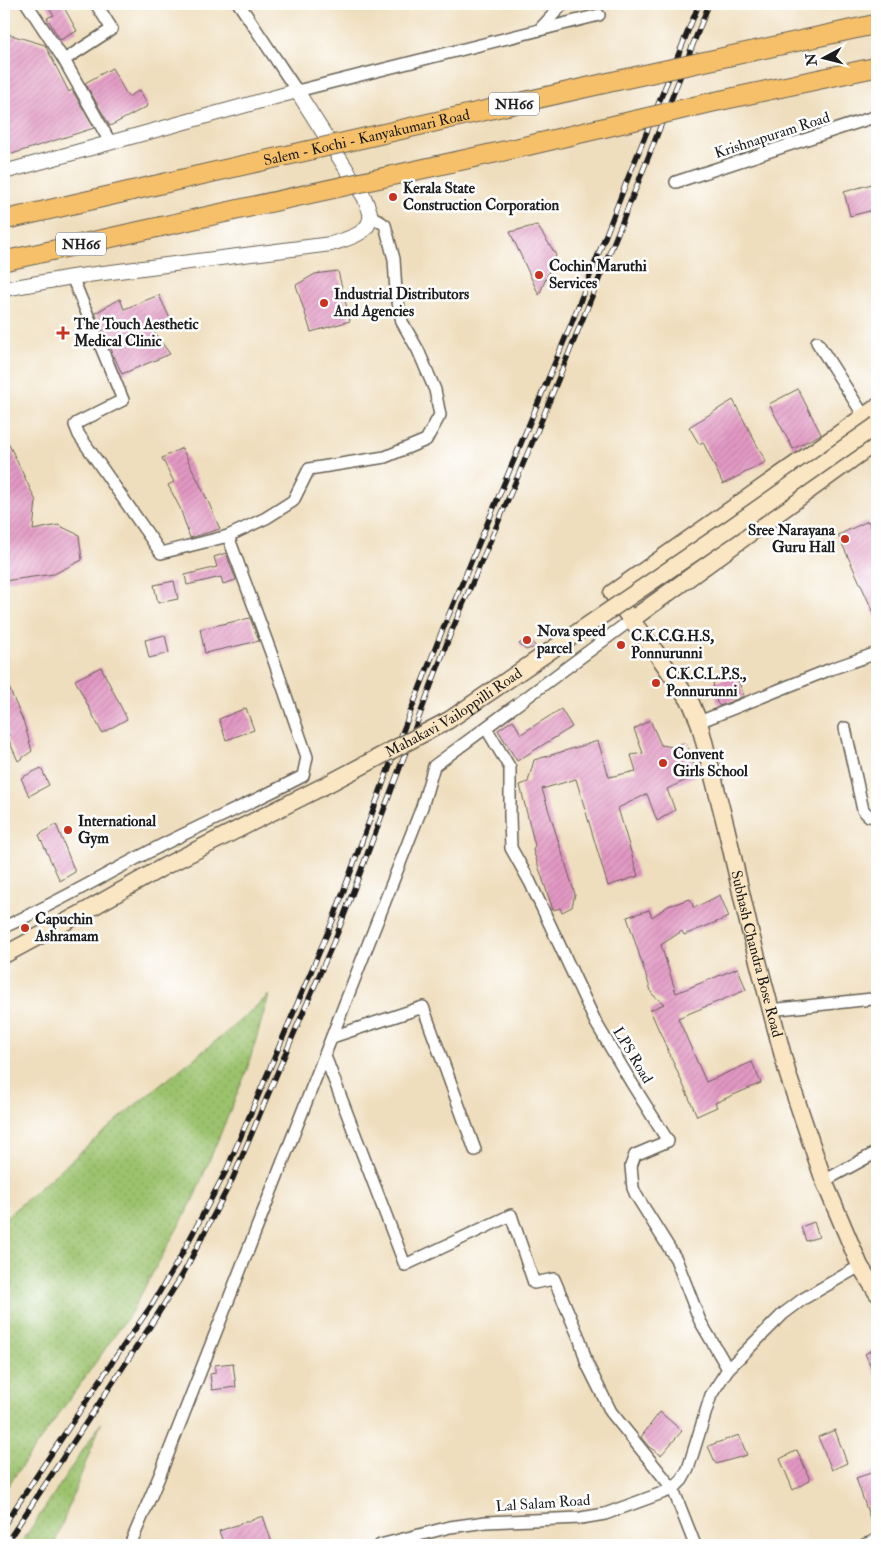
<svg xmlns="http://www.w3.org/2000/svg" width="881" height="1549" font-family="'IM FELL Double Pica',serif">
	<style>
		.grass { fill: url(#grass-dots); stroke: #5c6f44 }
		.building { fill: url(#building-hatch) }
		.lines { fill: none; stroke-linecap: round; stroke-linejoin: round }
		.minor-casing { stroke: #666054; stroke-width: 14 }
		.tertiary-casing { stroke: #666054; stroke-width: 16 }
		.secondary-casing { stroke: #666054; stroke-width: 19 }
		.trunk-casing { stroke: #666054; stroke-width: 21 }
		.minor { stroke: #fff; stroke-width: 11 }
		.tertiary { stroke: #fff; stroke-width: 14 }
		.secondary { stroke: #fbe6c4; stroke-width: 16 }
		.trunk { stroke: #f6c06b; stroke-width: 19 }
		.rail-casing { stroke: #1c1c1c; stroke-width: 5.5 }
		.rail { stroke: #fff; stroke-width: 4; stroke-dasharray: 11; stroke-linecap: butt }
		.secondary-bridge-casing { stroke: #666054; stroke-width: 19; stroke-linecap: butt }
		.trunk-bridge-casing { stroke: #666054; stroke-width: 21; stroke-linecap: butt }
		.secondary-bridge { stroke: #fbe6c4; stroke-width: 16 }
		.trunk-bridge { stroke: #f6c06b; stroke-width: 19 }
		.poi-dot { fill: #c8321e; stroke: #fff; stroke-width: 2 }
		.labels { text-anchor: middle; stroke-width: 5; stroke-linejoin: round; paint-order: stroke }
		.shield { fill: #fff; stroke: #606060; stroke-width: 1 }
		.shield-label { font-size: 14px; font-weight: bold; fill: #1c1c1c }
		.street-label { font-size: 15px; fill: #1c1c1c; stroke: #fff }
		.poi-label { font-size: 15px; font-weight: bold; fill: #1c1c1c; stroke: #fff; text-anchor: start }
	</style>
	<defs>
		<pattern id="grass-dots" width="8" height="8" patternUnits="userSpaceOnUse" patternTransform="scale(1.25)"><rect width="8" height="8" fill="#9bc26d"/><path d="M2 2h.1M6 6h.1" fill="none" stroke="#85a65e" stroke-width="1.8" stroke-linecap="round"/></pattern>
		<pattern id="building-hatch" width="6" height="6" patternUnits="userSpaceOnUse" patternTransform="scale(1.25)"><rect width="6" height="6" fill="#e298c3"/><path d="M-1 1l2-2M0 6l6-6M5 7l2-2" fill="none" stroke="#c182a7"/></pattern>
	</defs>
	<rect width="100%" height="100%" fill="#fff"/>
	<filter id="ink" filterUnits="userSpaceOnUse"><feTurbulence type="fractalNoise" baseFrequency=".02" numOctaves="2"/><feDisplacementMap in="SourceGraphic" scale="10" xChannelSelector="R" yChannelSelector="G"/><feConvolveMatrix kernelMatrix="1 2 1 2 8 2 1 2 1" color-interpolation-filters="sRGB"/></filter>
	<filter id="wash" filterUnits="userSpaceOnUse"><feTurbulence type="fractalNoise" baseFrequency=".0096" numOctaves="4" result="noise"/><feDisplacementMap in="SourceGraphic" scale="20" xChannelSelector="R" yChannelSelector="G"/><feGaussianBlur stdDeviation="1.12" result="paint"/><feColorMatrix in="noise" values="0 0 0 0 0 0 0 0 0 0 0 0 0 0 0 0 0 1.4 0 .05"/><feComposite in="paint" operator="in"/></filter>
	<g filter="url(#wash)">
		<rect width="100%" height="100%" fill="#efdebd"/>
		<g class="grass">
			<polygon points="269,995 247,1070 192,1202 130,1314 4,1491 4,1219 129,1110 222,1036"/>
			<polygon points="101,1423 54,1545 20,1545"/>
		</g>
		<g id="blocks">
			<g class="building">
				<polygon points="45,4 62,4 77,31 60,40 47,18 54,15"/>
				<polygon points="4,33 45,45 69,92 72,90 94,128 12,154 4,148"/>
				<polygon points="112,68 128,97 140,90 148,106 110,126 85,83"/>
				<polygon points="875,183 877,193 877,209 850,216 844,192"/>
				<polygon points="537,225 556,255 539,295 510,232"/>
				<polygon points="338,271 350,321 311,332 296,285 315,274"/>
				<polygon points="159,295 172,323 154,332 170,354 122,374 95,313 120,299 124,309"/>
				<polygon points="798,389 821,434 793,449 769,404"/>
				<polygon points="733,400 766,462 723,484 703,442 699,444 689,427"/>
				<polygon points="4,434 36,501 33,530 58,525 79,535 82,560 54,574 4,581"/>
				<polygon points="182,448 207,499 220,529 190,538 180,508 168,485 174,482 162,458"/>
				<polygon points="868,521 877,541 877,620 838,535"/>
				<polygon points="226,553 236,580 223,584 221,577 187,585 185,575 217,567 214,557"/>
				<polygon points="174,581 178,599 158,603 154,585"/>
				<polygon points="250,618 259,641 205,653 200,629"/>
				<polygon points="165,635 169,653 149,658 145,640"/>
				<polygon points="528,637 536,647 526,650 519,644"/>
				<polygon points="101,667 127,719 102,733 75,680"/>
				<polygon points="736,674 744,696 720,706 717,703 713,683"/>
				<polygon points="4,676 24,723 32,751 18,761 7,736 9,735 4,723"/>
				<polygon points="246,708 254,730 226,740 219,719"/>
				<polygon points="561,709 572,727 517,761 498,730 513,720 521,734"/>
				<polygon points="650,720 661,745 673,747 686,742 697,775 667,789 675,810 657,821 647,794 618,808 638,876 608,886 576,779 542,789 575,894 572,907 562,912 560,908 553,910 533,850 535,846 520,785 528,782 534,760 598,741 609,777 636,771 631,755 643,753 634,729"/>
				<polygon points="41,768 49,785 29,796 21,778"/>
				<polygon points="56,824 75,872 60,881 39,835"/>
				<polygon points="720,895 729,917 684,935 682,931 661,945 676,993 738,968 746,990 678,1018 706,1082 752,1062 761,1083 715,1103 717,1107 697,1116 650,1010 664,1004 652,994 627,917 649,910 652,917 668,906 690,899 694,908"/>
				<polygon points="814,1222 819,1237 806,1241 801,1227"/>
				<polygon points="877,1347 877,1379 865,1354"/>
				<polygon points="233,1363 236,1387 212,1390 210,1374 215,1373 215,1365"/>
				<polygon points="660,1412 682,1431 661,1455 649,1447 641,1437"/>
				<polygon points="835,1430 847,1463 832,1470 818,1437"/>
				<polygon points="739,1435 747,1455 716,1464 708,1446"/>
				<polygon points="797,1450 810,1480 793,1490 780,1459"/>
				<polygon points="877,1471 877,1533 875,1533 856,1478"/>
				<polygon points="263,1516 271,1540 257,1545 224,1545 219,1531"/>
			</g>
		</g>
	</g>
	<g filter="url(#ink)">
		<use href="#blocks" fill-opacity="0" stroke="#666054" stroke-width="1"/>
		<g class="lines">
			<g class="minor-casing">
				<g id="minor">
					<polyline points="27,4 64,60"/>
					<polyline points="96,4 112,29 64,60 110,142"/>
					<polyline points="239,4 297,91 599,15"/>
					<polyline points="539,30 563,4"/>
					<polyline points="676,182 877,116"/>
					<polyline points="72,277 123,400 77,423 75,425 79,435 161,553 228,536"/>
					<polyline points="817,342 864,416"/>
					<polyline points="699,722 831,669 877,653"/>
					<polyline points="486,728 510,768 510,816 511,848 530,882 596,1023 631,1082 668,1141 635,1155 631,1166 633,1188 636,1195 676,1259 700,1321 728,1369"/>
					<polyline points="845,728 863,810 869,816 877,817"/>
					<path d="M4,927C61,901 114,869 170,841C214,819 259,799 303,776L307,757L274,661L228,536L266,518L293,501L309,469L385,457L426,440L440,415L435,390L418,350L402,322L396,292L394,259L385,225L370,215"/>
					<polyline points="770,1010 872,999"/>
					<polyline points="332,1037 423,1007 475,1150"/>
					<polyline points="325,1056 405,1265 511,1215 534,1283 554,1279 580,1340 587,1364 611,1412 673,1489 695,1545"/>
					<polyline points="824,1181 877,1152"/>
					<polyline points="130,1545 159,1477 422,807 434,766 631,620"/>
					<polyline points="380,1545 450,1527 486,1522 581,1518 605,1514 673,1489 682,1480 688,1469 711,1395 728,1369 783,1314 803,1299 860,1266"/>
					<polyline points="864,1545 877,1540"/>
				</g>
			</g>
			<g class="tertiary-casing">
				<path id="tertiary" d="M4,172L297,91L364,197C366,202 369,208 370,213C373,234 346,239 331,244L72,277L4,289"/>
			</g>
			<g class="secondary-casing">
				<g id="secondary">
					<polyline points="877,407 612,593 631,620 877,441"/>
					<path id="s1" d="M631,620L655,651L691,703L699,722L726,827L749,927L788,1075L824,1181L860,1266L877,1293"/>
				</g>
			</g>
			<g class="trunk-casing">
				<g id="trunk">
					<polyline points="4,220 152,186"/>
					<polyline points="4,261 159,227"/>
				</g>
			</g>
			<use href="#minor" class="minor"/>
			<use href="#tertiary" class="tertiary"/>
			<use href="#secondary" class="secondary"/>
			<use href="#trunk" class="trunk"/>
			<g class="rail-casing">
				<g id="rail">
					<polyline points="4,1525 115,1358 151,1306 178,1261 226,1171 333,920 392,759 442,631 572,322 628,178 699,4"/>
					<polyline points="5,1545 149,1328 183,1274 233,1178 286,1052 337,934 450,635 538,429 638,183 709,4"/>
				</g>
			</g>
			<use href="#rail" class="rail"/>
			<g class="secondary-bridge-casing">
				<g id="secondary-bridge">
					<path id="s2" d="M4,955L82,913L165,866L324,786L449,720L733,526L877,425"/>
				</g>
			</g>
			<g class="trunk-bridge-casing">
				<g id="trunk-bridge">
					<path id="s3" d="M152,186L615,81L877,24"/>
					<polyline points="159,227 526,146 713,102 877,67"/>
				</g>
			</g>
			<use href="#secondary-bridge" class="secondary-bridge"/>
			<use href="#trunk-bridge" class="trunk-bridge"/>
		</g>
	</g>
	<g class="poi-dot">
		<circle cx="393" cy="197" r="5"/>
		<circle cx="539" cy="275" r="5"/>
		<circle cx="324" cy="303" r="5"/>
		<path d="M60.5 325.5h5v5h5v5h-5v5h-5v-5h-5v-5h5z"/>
		<circle cx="845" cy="539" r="5"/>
		<circle cx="527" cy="640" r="5"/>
		<circle cx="621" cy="645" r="5"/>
		<circle cx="656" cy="683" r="5"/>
		<circle cx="663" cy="763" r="5"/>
		<circle cx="68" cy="830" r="5"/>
		<circle cx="25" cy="928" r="5"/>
	</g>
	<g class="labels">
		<g class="shield">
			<rect x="489" y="92.5" width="50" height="23" rx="4"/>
			<rect x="56" y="232.5" width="50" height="23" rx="4"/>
		</g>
		<g class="shield-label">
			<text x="514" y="109">NH66</text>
			<text x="81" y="249">NH66</text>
		</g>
		<g class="street-label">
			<text transform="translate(772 135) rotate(-18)" y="5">Krishnapuram Road</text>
			<text dy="5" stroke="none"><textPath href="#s3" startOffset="220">Salem - Kochi - Kanyakumari Road</textPath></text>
			<text dy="5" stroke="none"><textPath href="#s2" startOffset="511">Mahakavi Vailoppilli Road</textPath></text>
			<text dy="5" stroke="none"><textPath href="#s1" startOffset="362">Subhash Chandra Bose Road</textPath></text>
			<text transform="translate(633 1055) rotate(59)" y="5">LPS Road</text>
			<text transform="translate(543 1503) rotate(-4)" y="5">Lal Salam Road</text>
		</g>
		<g class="poi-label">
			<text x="403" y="193">Kerala State<tspan x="403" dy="17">Construction Corporation</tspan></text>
			<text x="549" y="271">Cochin Maruthi<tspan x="549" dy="17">Services</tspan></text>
			<text x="334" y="299">Industrial Distributors<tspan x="334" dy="17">And Agencies</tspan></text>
			<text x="74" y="329">The Touch Aesthetic<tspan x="74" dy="17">Medical Clinic</tspan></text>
			<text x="835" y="535" text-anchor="end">Sree Narayana<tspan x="835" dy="17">Guru Hall</tspan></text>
			<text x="537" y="636">Nova speed<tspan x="537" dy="17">parcel</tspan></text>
			<text x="631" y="641">C.K.C.G.H.S,<tspan x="631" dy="17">Ponnurunni</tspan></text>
			<text x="666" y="679">C.K.C.L.P.S.,<tspan x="666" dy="17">Ponnurunni</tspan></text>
			<text x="673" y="759">Convent<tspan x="673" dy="17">Girls School</tspan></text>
			<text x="78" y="826">International<tspan x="78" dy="17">Gym</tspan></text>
			<text x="35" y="924">Capuchin<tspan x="35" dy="17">Ashramam</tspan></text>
		</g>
	</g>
	<rect width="881" height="1549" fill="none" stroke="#fff" stroke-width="20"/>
	<g transform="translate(824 58) rotate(263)" stroke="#ffffff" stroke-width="4" paint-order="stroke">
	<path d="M0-4L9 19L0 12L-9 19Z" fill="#1c1c1c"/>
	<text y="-8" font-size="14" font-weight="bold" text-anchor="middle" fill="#1c1c1c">N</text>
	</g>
</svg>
